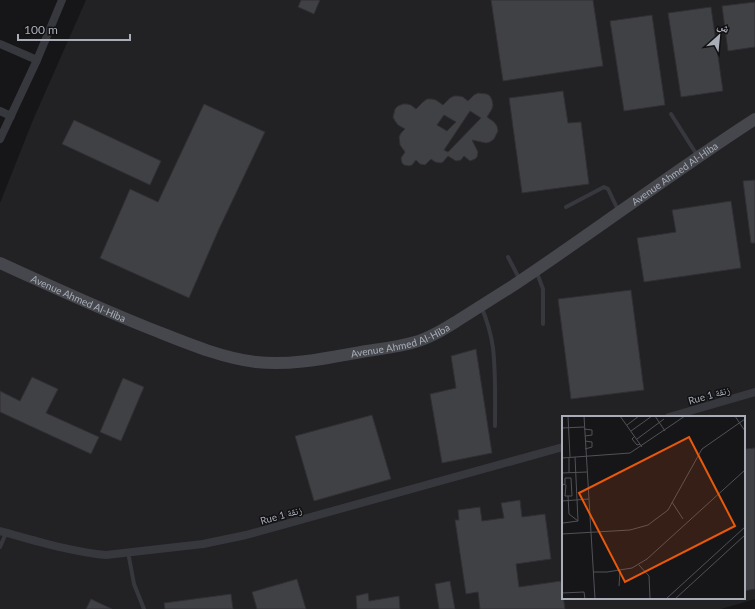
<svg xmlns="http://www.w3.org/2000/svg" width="755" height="609" font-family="Lato,'Noto Naskh Arabic',sans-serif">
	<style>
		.built { fill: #222225; fill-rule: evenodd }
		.building { fill: #404145; stroke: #303034; fill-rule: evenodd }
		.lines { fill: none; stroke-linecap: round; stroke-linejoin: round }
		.lane { stroke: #37383d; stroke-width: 4 }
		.street { stroke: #37383d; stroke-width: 8 }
		.secondary { stroke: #45474d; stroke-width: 12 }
		.labels { text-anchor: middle; stroke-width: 3; stroke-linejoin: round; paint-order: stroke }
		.street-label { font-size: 10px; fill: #a8adb8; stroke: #111113 }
		.inset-road { fill: none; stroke: #505258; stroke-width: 1 }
		.view { fill: #e8590c; fill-opacity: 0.15; stroke: #e8590c; stroke-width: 2 }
		.inset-edge { fill: none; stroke: #a8adb8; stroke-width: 2 }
	</style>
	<rect width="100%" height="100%" fill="#161618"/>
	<path class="built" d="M86,0H755V599L721,609H0V203L33,120ZM563,417H744V598H563Z"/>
	<g class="building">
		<polygon points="301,0 320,0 314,14 298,7"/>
		<polygon points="491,0 593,0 603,66 503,81"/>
		<polygon points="755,2 755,47 728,51 722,6"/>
		<polygon points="711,7 723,91 681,97 668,13"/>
		<polygon points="652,15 665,105 624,111 610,21"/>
		<polygon points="563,91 568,123 581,122 589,184 522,193 509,98"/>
		<path d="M478,93L487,94L490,96L492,100L493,105L492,109L487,117L494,122L497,126L498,131L494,139L490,142L486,143L472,140L478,152L477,157L475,159L470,161L464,156L461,160L456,161L448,156L443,162L441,163L435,162L431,159L425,165L420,164L416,160L412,165L409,166L404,165L402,163L401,158L405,152L400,145L399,137L401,133L405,129L398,125L395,121L393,117L395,109L398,106L403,104H407L411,105L416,109L423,102L427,99H432L436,100L443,105L450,98L454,96H459L463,97L468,101L474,95ZM470,111L481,118L448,152L444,150ZM444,115L456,122L447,131L437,125Z"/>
		<polygon points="204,104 265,132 219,229 189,298 100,258 130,189 158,202"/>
		<polygon points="74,120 161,161 150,185 62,144"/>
		<polygon points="755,180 755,243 751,243 743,181"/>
		<polygon points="731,201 741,268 644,282 637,238 676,232 672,210"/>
		<polygon points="631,290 644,390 571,399 558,299"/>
		<polygon points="476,349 492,453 442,463 430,394 456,388 451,356"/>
		<polygon points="32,377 58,389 46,413 99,437 91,454 0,412 0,391 20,401"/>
		<polygon points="123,378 144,387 121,441 100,432"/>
		<polygon points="372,415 391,479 314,501 295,436"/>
		<polygon points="755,448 755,589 744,591 744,555 745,555 744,449"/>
		<polygon points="520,500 522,517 545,514 551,559 516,564 519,587 561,581 565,609 480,609 478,592 466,594 455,520 459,520 458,510 480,507 482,521 504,518 501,503"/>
		<polygon points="297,579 306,609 257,609 252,592"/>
		<polygon points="450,581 455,609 439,609 435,584"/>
		<polygon points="368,593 369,601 399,596 400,609 357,609 356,596"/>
		<polygon points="231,594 233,609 165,609 164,603"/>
		<polygon points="91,599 112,609 86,609"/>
	</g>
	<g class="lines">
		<g class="lane">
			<polyline points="671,114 697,155"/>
			<polyline points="566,207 604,187 608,189 619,212"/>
			<polyline points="508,257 520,280"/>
			<polyline points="537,273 543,289 543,324"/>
			<path d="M481,306C487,320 491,334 493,348C496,374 495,400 495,426"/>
			<polyline points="0,547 6,533"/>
			<polyline points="128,552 134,584 144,609"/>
		</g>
		<g class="street">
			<polyline points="0,44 37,60"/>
			<polyline points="0,111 11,116"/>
			<polyline points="0,139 37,60 62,0"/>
			<polyline points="669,417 755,392"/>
			<path d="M0,531C34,540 71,552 106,555L203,544L246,535L563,447"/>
		</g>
		<path class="secondary" id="s1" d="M0,263C50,286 100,309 151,329C184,342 221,358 256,362C291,366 327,358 361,352C379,349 398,347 415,342C430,338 444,329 457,321C476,309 495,297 514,285C595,231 673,172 755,119"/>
	</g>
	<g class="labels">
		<g class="street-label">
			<text dy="4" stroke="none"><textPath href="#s1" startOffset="746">Avenue Ahmed Al-Hiba</textPath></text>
			<text dy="4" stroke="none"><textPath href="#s1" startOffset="86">Avenue Ahmed Al-Hiba</textPath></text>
			<text dy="4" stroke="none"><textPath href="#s1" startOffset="422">Avenue Ahmed Al-Hiba</textPath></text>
			<text transform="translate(709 395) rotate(-16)" y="4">Rue 1 زنقة</text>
			<text transform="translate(281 515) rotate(-16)" y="4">Rue 1 زنقة</text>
		</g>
	</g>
	<g transform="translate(562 416)">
		<rect width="183" height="183" fill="#161618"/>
		<path class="inset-road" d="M6,0L8,41M22,0L33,183M58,0L80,31M93,0L103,15M173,0L183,15M65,9L77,0M0,12L22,11M22,13L30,14V19L23,20M69,15L90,0M73,20L70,23L75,29L78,28M75,23L102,3M23,25L30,26V31L23,33M0,42L68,37L123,0M7,42V57M0,57L25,56M0,68L4,69L3,80H10L9,62H3V68M6,80L7,98L16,105M0,85L27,83M110,86L121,103M0,100V118M1,107L16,105L13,41M0,118L68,114L86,109L106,94L140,33L183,3M77,149L87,160L88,182M31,156H45L70,152L85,143L183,54M57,170L58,155M0,177L22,176L23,183M104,183L183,111M113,183L183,119"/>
		<path class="view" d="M127,21L173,110L63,166L17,77Z"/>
		<rect width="183" height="183" class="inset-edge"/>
	</g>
	<g transform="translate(719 36) rotate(27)" stroke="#111113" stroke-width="3" paint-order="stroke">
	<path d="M0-3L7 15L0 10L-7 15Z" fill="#a8adb8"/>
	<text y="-6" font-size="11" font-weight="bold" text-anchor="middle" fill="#a8adb8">ش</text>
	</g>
	<path d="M18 34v6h112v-6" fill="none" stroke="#a8adb8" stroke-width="2"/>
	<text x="24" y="34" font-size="12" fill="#a8adb8" stroke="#111113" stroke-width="3" paint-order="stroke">100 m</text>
</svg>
